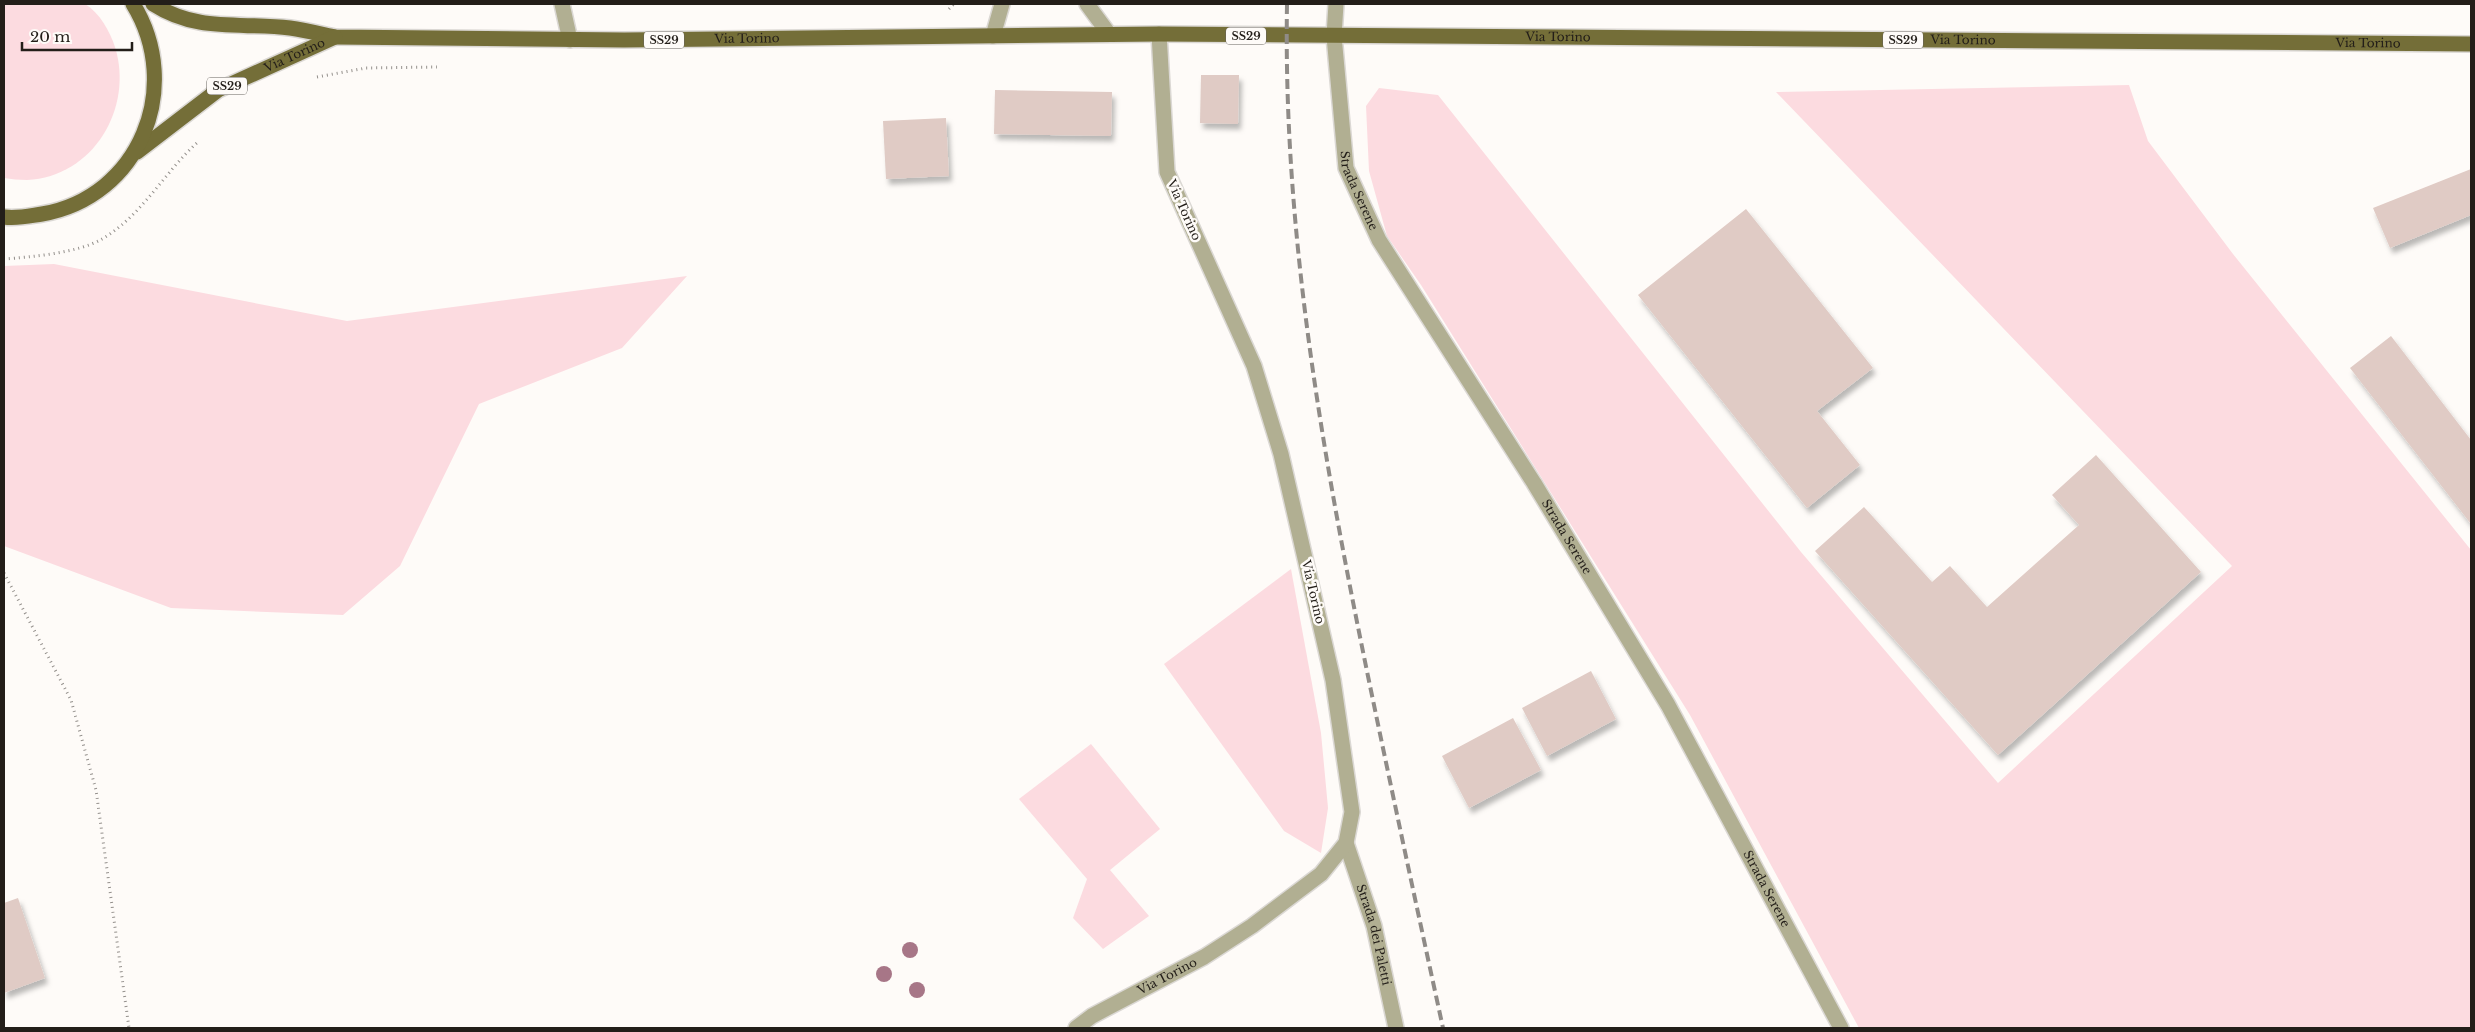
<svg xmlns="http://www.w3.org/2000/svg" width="2475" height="1032" font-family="'Libre Baskerville',serif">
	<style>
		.green { fill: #fcdbe0 }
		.building { fill: #e0cbc5; filter: url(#shadow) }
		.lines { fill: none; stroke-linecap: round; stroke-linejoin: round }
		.minor-casing { stroke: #dbd8d4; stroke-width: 18 }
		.major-casing { stroke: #dbd8d4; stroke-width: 18 }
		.path { stroke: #94908c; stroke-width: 3; stroke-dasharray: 1 4; stroke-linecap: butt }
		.minor { stroke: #b1af92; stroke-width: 15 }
		.major { stroke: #746e38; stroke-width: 15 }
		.rail { stroke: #8f8b87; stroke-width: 4; stroke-dasharray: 10 5; stroke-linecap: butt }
		.tree { fill: #a77687 }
		.labels { text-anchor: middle; stroke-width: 5; stroke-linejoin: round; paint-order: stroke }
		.shield { fill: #fefbf8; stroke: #65605c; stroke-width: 1 }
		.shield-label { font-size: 11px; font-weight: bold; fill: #231e19 }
		.street-label { font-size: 12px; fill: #231e19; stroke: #fefbf8 }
	</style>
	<defs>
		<filter id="shadow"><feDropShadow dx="3" dy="5.5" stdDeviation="2.5" flood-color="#0004"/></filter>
	</defs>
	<rect width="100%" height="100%" fill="#fefbf8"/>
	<g class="green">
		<path d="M4,4H85C100,13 110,32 115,47C134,108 93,177 27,180C19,180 11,179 4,178Z"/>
		<polygon points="2129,85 2148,141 2233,254 2471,550 2471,1028 1859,1028 1690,715 1421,285 1387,236 1369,171 1366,106 1379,88 1438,95 1801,552 1998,783 2232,566 1776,92"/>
		<polygon points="54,264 347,321 687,276 622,348 479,404 400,566 343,615 171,608 4,546 4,266"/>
		<polygon points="1291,569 1321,733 1328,808 1321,853 1284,831 1164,664"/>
		<polygon points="1091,744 1160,829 1110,870 1149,916 1103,949 1073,918 1087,879 1019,799"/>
	</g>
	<g class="building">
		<polygon points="1201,75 1239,75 1238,124 1200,123"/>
		<polygon points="995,90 1112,92 1111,136 994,134"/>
		<polygon points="946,118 949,176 886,179 883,121"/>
		<polygon points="2471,169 2471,215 2390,248 2373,208"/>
		<polygon points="1746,209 1873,368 1817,411 1860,465 1807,508 1638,295"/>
		<polygon points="2391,336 2471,440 2471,524 2350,368"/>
		<polygon points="2096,455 2201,572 1998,755 1815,551 1864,507 1932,582 1950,566 1987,607 2079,525 2052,495"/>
		<polygon points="1591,671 1616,719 1547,756 1522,708"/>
		<polygon points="1513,718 1541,770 1469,808 1442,756"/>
		<polygon points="18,898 45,978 4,993 4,903"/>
	</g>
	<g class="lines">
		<g class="minor-casing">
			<g id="minor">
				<polyline points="562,4 570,40"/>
				<polyline points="1087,4 1109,34"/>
				<path id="s1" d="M1336,4L1334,36L1346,168L1379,240L1534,483L1668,705L1841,1028"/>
				<polyline points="993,36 1002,4"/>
				<path id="s2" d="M1346,843L1374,926L1396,1028"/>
				<path id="s3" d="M1076,1028L1092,1016L1204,957L1252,926L1321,874L1346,843L1352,812L1333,680L1281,454L1254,366L1167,172L1159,34"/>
			</g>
		</g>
		<g class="major-casing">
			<g id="major">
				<path id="s4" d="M153,4C198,33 241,22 290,28C305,30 321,34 335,37L624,40L1159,34L2471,44"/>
				<path id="s5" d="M137,152L218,90L335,37"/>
				<path d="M4,217C17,219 29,216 42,214C140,197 184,87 133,4"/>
			</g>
		</g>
		<g class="path">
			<polyline points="949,9 954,4"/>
			<polyline points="317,77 366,68 437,67"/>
			<path d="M4,259C31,257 78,253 102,239C142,216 165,171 199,141"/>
			<polyline points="4,573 71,700 96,790 129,1028"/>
		</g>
		<use href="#minor" class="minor"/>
		<use href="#major" class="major"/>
		<path class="rail" d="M1287,4C1283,232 1323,458 1369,681C1393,797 1418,913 1443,1028"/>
	</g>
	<g class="tree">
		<circle cx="910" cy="950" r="8"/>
		<circle cx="884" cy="974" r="8"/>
		<circle cx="917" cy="990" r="8"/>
	</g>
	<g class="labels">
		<g class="shield">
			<rect x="1226" y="27.5" width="40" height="17" rx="4"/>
			<rect x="644" y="31.5" width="40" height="17" rx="4"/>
			<rect x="1883" y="31.5" width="40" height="17" rx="4"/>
			<rect x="207" y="77.5" width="40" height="17" rx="4"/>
		</g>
		<g class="shield-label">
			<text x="1246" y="40">SS29</text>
			<text x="664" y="44">SS29</text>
			<text x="1903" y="44">SS29</text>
			<text x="227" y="90">SS29</text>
		</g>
		<g class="street-label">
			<text dy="4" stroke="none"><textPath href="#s4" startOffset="1410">Via Torino</textPath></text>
			<text dy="4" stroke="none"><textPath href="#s4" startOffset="599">Via Torino</textPath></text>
			<text dy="4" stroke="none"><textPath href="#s4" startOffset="1815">Via Torino</textPath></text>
			<text dy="4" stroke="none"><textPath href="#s4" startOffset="2220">Via Torino</textPath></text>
			<text dy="4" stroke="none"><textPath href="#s5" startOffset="186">Via Torino</textPath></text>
			<text dy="4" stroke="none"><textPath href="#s1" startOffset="190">Strada Serene</textPath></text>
			<text transform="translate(1184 210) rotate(66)" y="4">Via Torino</text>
			<text dy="4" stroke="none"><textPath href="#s1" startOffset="595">Strada Serene</textPath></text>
			<text transform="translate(1313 592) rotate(77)" y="4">Via Torino</text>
			<text dy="4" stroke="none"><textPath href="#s1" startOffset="1000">Strada Serene</textPath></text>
			<text dy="4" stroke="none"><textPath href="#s2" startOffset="96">Strada dei Paletti</textPath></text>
			<text dy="4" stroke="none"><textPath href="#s3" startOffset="105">Via Torino</textPath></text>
		</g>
	</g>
	<rect width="2475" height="1032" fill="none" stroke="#231e19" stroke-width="10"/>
	<path d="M22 42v8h110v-8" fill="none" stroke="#231e19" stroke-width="2.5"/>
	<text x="30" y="42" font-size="15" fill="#231e19" stroke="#fefbf8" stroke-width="4" paint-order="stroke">20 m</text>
</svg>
